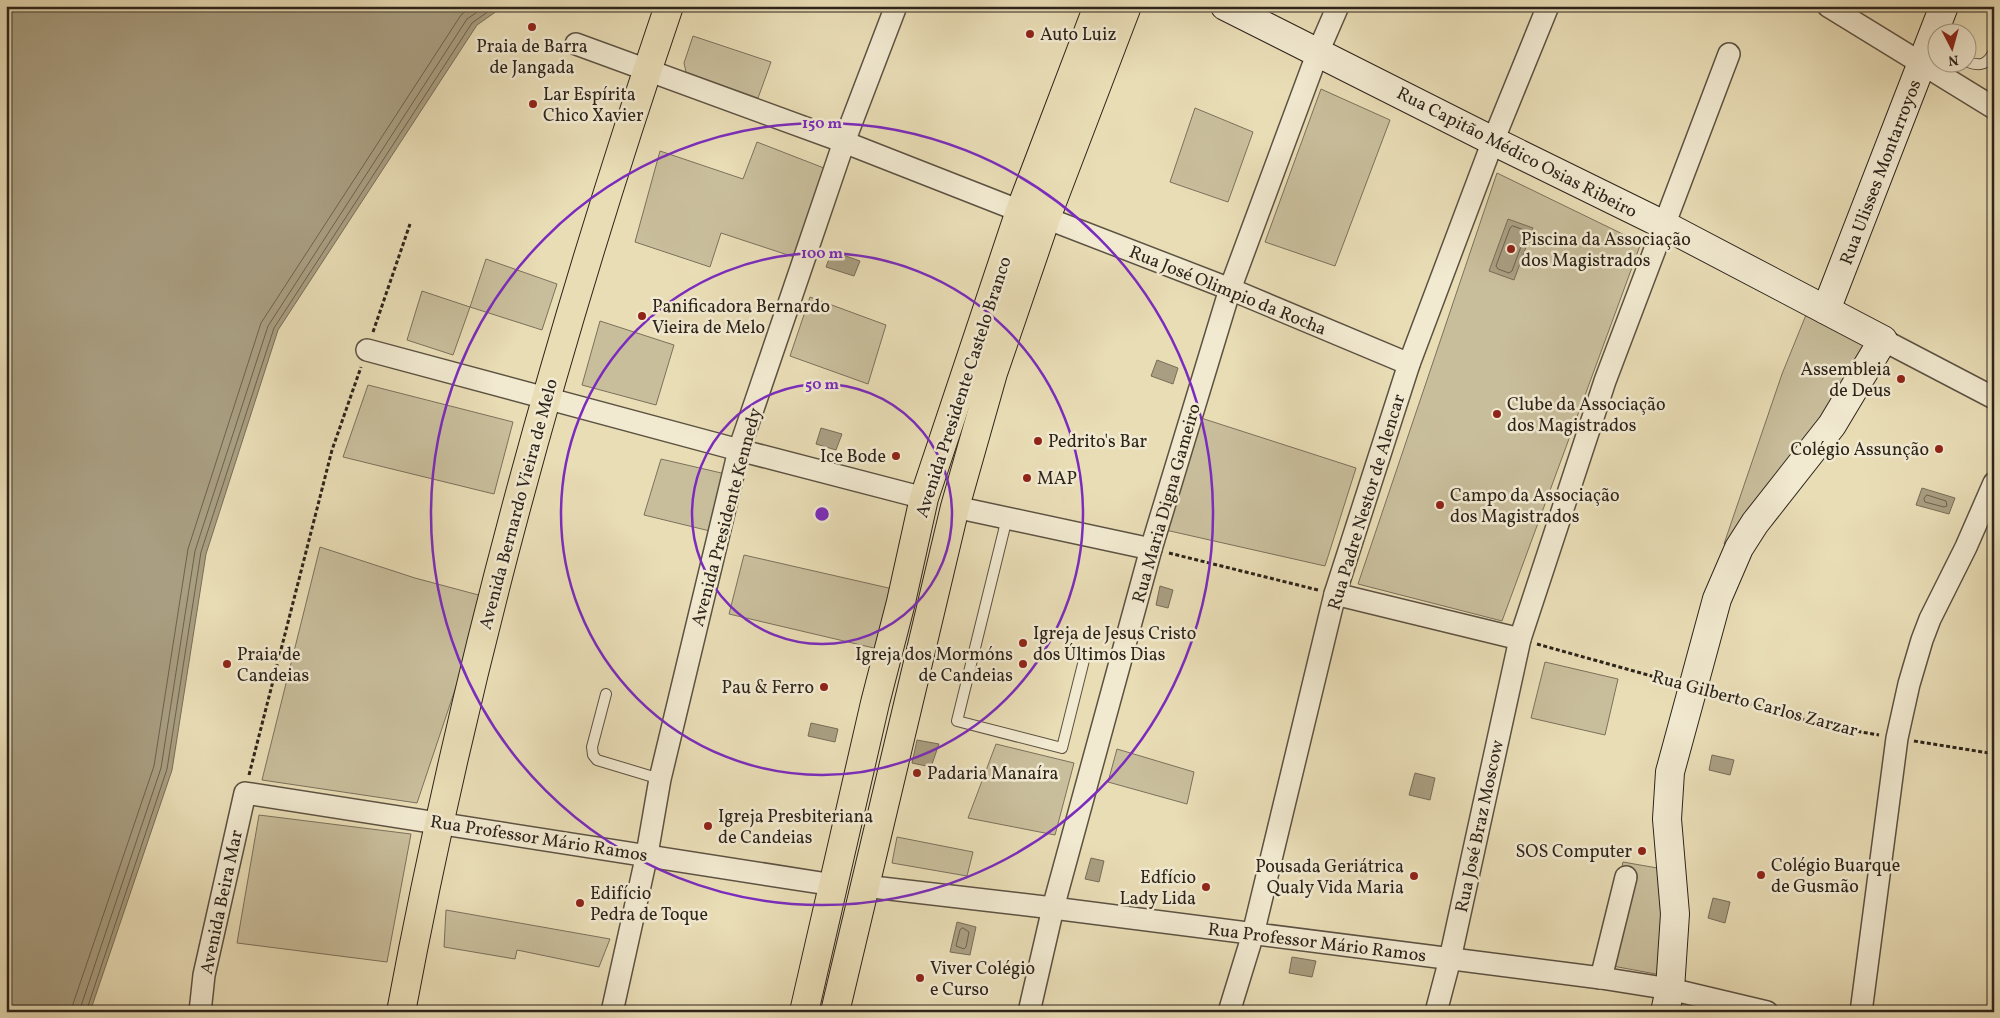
<svg xmlns="http://www.w3.org/2000/svg" width="2000" height="1018" font-family="Vollkorn,serif">
	<style>
		.green { fill: #c9be9c; stroke: #7b715c }
		.water { fill: #a99e81; stroke: #776d58 }
		.lines { fill: none; stroke-linecap: round; stroke-linejoin: round }
		.shore { stroke: #6b614e; stroke-width: 1 }
		.service-casing { stroke: #5c5242; stroke-width: 12 }
		.minor-casing { stroke: #5c5242; stroke-width: 24 }
		.secondary-casing { stroke: #2d241b; stroke-width: 30 }
		.primary-casing { stroke: #2d241b; stroke-width: 30 }
		.path { stroke: #2d241b; stroke-width: 3; stroke-dasharray: 4 2.5; stroke-linecap: butt }
		.service { stroke: #f1e9d0; stroke-width: 10 }
		.minor { stroke: #f1e9d0; stroke-width: 21 }
		.secondary { stroke: #f1e9d0; stroke-width: 28 }
		.primary { stroke: #e9ddb6; stroke-width: 28 }
		.ring { fill: none; stroke: #7b2cbf; stroke-width: 2.5 }
		.poi-dot { fill: #8f2418; stroke: #f1e9d0; stroke-width: 2 }
		.labels { text-anchor: middle; stroke-width: 5; stroke-linejoin: round; paint-order: stroke }
		.poi-label { font-size: 18px; fill: #2d241b; stroke: #f1e9d0; text-anchor: start }
		.street-label { font-size: 18px; fill: #2d241b; stroke: #f1e9d0 }
		.centre { fill: #7b2cbf; stroke: #f1e9d0; stroke-width: 2.5 }
		.ring-label { font-size: 15px; text-anchor: middle; font-weight: bold; fill: #7b2cbf; stroke: #f1e9d0; stroke-width: 5; stroke-linejoin: round; paint-order: stroke }
	</style>
	<rect width="100%" height="100%" fill="#e9ddb6"/>
	<filter id="stains"><feTurbulence type="fractalNoise" baseFrequency=".004" numOctaves="4"/><feColorMatrix values="0 0 0 0 .2 0 0 0 0 .09 0 0 0 0 .02 0 0 0 .5 -.17"/></filter>
	<radialGradient id="worn" r=".72"><stop offset=".6" stop-color="#630" stop-opacity="0"/><stop offset="1" stop-color="#630" stop-opacity=".3"/></radialGradient>
	<g class="green">
		<polygon points="693,36 771,62 758,98 686,72 684,63"/>
		<polygon points="1321,89 1390,120 1335,266 1265,242"/>
		<polygon points="1195,108 1253,132 1228,202 1170,182"/>
		<polygon points="757,142 829,170 797,258 721,233 710,267 635,242 660,151 743,179"/>
		<polygon points="1497,173 1641,243 1502,621 1358,584"/>
		<polygon points="486,259 557,284 542,330 470,307 453,355 407,340 422,291 470,307"/>
		<polygon points="810,297 886,325 868,384 790,356"/>
		<polygon points="1808,310 1882,344 1736,546 1724,544 1782,374"/>
		<polygon points="600,321 674,345 656,405 582,385"/>
		<polygon points="368,385 513,422 494,494 343,457"/>
		<polygon points="1201,418 1356,468 1325,566 1161,529"/>
		<polygon points="661,459 730,475 714,532 644,515"/>
		<polygon points="320,547 415,578 486,597 417,803 262,780"/>
		<polygon points="744,555 893,589 878,649 729,614"/>
		<polygon points="1545,662 1618,679 1605,735 1531,718"/>
		<polygon points="996,744 1074,763 1055,835 968,818"/>
		<polygon points="1117,749 1194,772 1187,804 1108,782"/>
		<polygon points="259,815 411,834 387,962 237,943"/>
		<polygon points="897,837 973,852 967,876 892,863"/>
		<polygon points="1623,862 1663,869 1661,975 1602,964"/>
		<polygon points="446,910 610,939 599,967 517,950 515,959 444,947"/>
	</g>
	<g class="water">
		<polygon points="6,6 504,6 477,25 278,330 206,554 172,770 90,1012 6,1012"/>
		<polygon points="1508,219 1533,228 1514,280 1489,271"/>
		<polygon points="832,251 860,261 854,276 826,267"/>
		<polygon points="1157,360 1178,368 1173,384 1151,376"/>
		<polygon points="821,428 842,434 836,450 816,444"/>
		<polygon points="1922,488 1955,498 1949,514 1916,505"/>
		<polygon points="1160,586 1173,590 1168,608 1156,605"/>
		<polygon points="811,723 838,729 835,742 808,736"/>
		<polygon points="917,740 939,744 931,767 912,763"/>
		<polygon points="1712,755 1734,760 1730,775 1709,770"/>
		<polygon points="1415,773 1435,778 1430,800 1409,795"/>
		<polygon points="1091,858 1104,861 1099,882 1085,879"/>
		<polygon points="1713,898 1730,902 1725,923 1708,918"/>
		<polygon points="957,922 976,927 970,955 950,952"/>
		<polygon points="1292,957 1316,961 1312,977 1289,973"/>
	</g>
	<g class="lines">
		<g class="shore">
			<polygon points="1513,226 1524,230 1526,233 1512,271 1509,273 1498,269 1496,266 1510,228"/>
			<polygon points="1927,495 1946,501 1947,506 1944,507 1925,502 1924,499"/>
			<polygon points="963,928 969,932 966,947 964,949 956,946 960,930"/>
			<polyline points="72,1012 73,1004 154,766 188,549 261,323 461,15 472,6"/>
			<polyline points="79,1012 161,768 195,551 268,326 467,19 486,6"/>
			<polyline points="86,1012 167,769 201,552 274,328 472,23 496,6"/>
		</g>
		<g class="service-casing">
			<g id="service">
				<path d="M1968,62C1981,67 1988,64 1994,51"/>
				<polyline points="1007,518 957,721 1062,748 1085,656"/>
				<polyline points="606,694 592,747 593,755 597,760 660,779"/>
			</g>
		</g>
		<g class="minor-casing">
			<g id="minor">
				<polyline points="1828,6 1994,108"/>
				<polyline points="576,44 844,142 1020,211"/>
				<polyline points="1046,218 1230,289 1409,364"/>
				<polyline points="1883,340 1994,398"/>
				<polyline points="367,350 739,450 924,498"/>
				<polyline points="955,507 1151,549"/>
				<polyline points="1335,594 1520,639"/>
				<polyline points="864,886 1053,908 1601,978 1670,989 1767,1012"/>
				<polyline points="1601,978 1626,877"/>
				<polyline points="200,1012 204,975 245,793 834,885"/>
				<polyline points="612,1012 647,854 660,779 739,450 844,142 896,6"/>
				<polyline points="1029,1012 1053,908 1151,549 1230,289 1318,52 1338,6"/>
				<polyline points="1229,1012 1253,934 1335,594 1409,364 1493,141 1548,6"/>
				<polyline points="1436,1012 1450,959 1520,639 1605,381 1729,54"/>
				<polyline points="1861,1012 1897,738 1909,684 1922,640 1930,619 1966,547 1994,483"/>
			</g>
		</g>
		<g class="secondary-casing">
			<g id="secondary">
				<polyline points="1225,6 1493,141 1664,225 1883,340 1832,425 1755,523 1739,548 1717,599 1670,772 1667,819 1675,914 1670,989 1665,1012"/>
				<polyline points="1826,310 1944,6"/>
			</g>
		</g>
		<g class="primary-casing">
			<g id="primary">
				<path d="M401,1012C465,670 557,335 669,6"/>
				<polyline points="804,1012 875,703 901,602 924,498 1020,211 1098,6"/>
				<polyline points="835,1012 955,507 993,373 1046,218 1127,6"/>
			</g>
		</g>
		<g class="path">
			<polyline points="373,332 410,224"/>
			<polyline points="1169,553 1318,590"/>
			<polyline points="1537,644 1673,682"/>
			<polyline points="1713,693 1826,726 1879,735"/>
			<polyline points="1914,741 1989,753 1994,751"/>
			<polyline points="249,775 332,450 361,367"/>
		</g>
		<use href="#service" class="service"/>
		<use href="#minor" class="minor"/>
		<use href="#secondary" class="secondary"/>
		<use href="#primary" class="primary"/>
	</g>
	<g class="ring">
		<circle cx="822" cy="514" r="130"/>
		<circle cx="822" cy="514" r="261"/>
		<circle cx="822" cy="514" r="391"/>
	</g>
	<g class="poi-dot">
		<circle cx="532" cy="27" r="5"/>
		<circle cx="1030" cy="34" r="5"/>
		<circle cx="533" cy="104" r="5"/>
		<circle cx="1511" cy="249" r="5"/>
		<circle cx="642" cy="316" r="5"/>
		<circle cx="1901" cy="379" r="5"/>
		<circle cx="1497" cy="414" r="5"/>
		<circle cx="1038" cy="441" r="5"/>
		<circle cx="1939" cy="449" r="5"/>
		<circle cx="896" cy="456" r="5"/>
		<circle cx="1027" cy="478" r="5"/>
		<circle cx="1440" cy="505" r="5"/>
		<circle cx="1023" cy="643" r="5"/>
		<circle cx="227" cy="664" r="5"/>
		<circle cx="1023" cy="664" r="5"/>
		<circle cx="824" cy="687" r="5"/>
		<circle cx="917" cy="773" r="5"/>
		<circle cx="708" cy="826" r="5"/>
		<circle cx="1642" cy="851" r="5"/>
		<circle cx="1761" cy="875" r="5"/>
		<circle cx="1414" cy="876" r="5"/>
		<circle cx="1206" cy="887" r="5"/>
		<circle cx="580" cy="903" r="5"/>
		<circle cx="920" cy="978" r="5"/>
	</g>
	<g class="labels">
		<g class="poi-label">
			<text x="1040" y="40">Auto Luiz</text>
			<text x="532" y="52" text-anchor="middle">Praia de Barra<tspan x="532" dy="21">de Jangada</tspan></text>
			<text x="543" y="100">Lar Espírita<tspan x="543" dy="21">Chico Xavier</tspan></text>
			<text x="1521" y="245">Piscina da Associação<tspan x="1521" dy="21">dos Magistrados</tspan></text>
			<text x="652" y="312">Panificadora Bernardo<tspan x="652" dy="21">Vieira de Melo</tspan></text>
			<text x="1891" y="375" text-anchor="end">Assembleia<tspan x="1891" dy="21">de Deus</tspan></text>
			<text x="1507" y="410">Clube da Associação<tspan x="1507" dy="21">dos Magistrados</tspan></text>
			<text x="1048" y="447">Pedrito's Bar</text>
			<text x="1929" y="455" text-anchor="end">Colégio Assunção</text>
			<text x="886" y="462" text-anchor="end">Ice Bode</text>
			<text x="1037" y="484">MAP</text>
			<text x="1450" y="501">Campo da Associação<tspan x="1450" dy="21">dos Magistrados</tspan></text>
			<text x="1033" y="639">Igreja de Jesus Cristo<tspan x="1033" dy="21">dos Últimos Dias</tspan></text>
			<text x="237" y="660">Praia de<tspan x="237" dy="21">Candeias</tspan></text>
			<text x="1013" y="660" text-anchor="end">Igreja dos Mormóns<tspan x="1013" dy="21">de Candeias</tspan></text>
			<text x="814" y="693" text-anchor="end">Pau &amp; Ferro</text>
			<text x="927" y="779">Padaria Manaíra</text>
			<text x="718" y="822">Igreja Presbiteriana<tspan x="718" dy="21">de Candeias</tspan></text>
			<text x="1632" y="857" text-anchor="end">SOS Computer</text>
			<text x="1771" y="871">Colégio Buarque<tspan x="1771" dy="21">de Gusmão</tspan></text>
			<text x="1404" y="872" text-anchor="end">Pousada Geriátrica<tspan x="1404" dy="21">Qualy Vida Maria</tspan></text>
			<text x="1196" y="883" text-anchor="end">Edfício<tspan x="1196" dy="21">Lady Lida</tspan></text>
			<text x="590" y="899">Edifício<tspan x="590" dy="21">Pedra de Toque</tspan></text>
			<text x="930" y="974">Viver Colégio<tspan x="930" dy="21">e Curso</tspan></text>
		</g>
		<g class="street-label">
			<text transform="translate(1517 152) rotate(27)" y="6">Rua Capitão Médico Osias Ribeiro</text>
			<text transform="translate(1880 172) rotate(-69)" y="6">Rua Ulisses Montarroyos</text>
			<text transform="translate(1228 290) rotate(22)" y="6">Rua José Olimpio da Rocha</text>
			<text transform="translate(963 387) rotate(-72)" y="6">Avenida Presidente Castelo Branco</text>
			<text transform="translate(1366 502) rotate(-73)" y="6">Rua Padre Nestor de Alencar</text>
			<text transform="translate(1166 503) rotate(-74)" y="6">Rua Maria Digna Gameiro</text>
			<text transform="translate(518 504) rotate(-75)" y="6">Avenida Bernardo Vieira de Melo</text>
			<text transform="translate(726 517) rotate(-75)" y="6">Avenida Presidente Kennedy</text>
			<text transform="translate(1755 703) rotate(15)" y="6">Rua Gilberto Carlos Zarzar</text>
			<text transform="translate(1479 826) rotate(-78)" y="6">Rua José Braz Moscow</text>
			<text transform="translate(539 838) rotate(9)" y="6">Rua Professor Mário Ramos</text>
			<text transform="translate(221 902) rotate(-78)" y="6">Avenida Beira Mar</text>
			<text transform="translate(1317 942) rotate(7)" y="6">Rua Professor Mário Ramos</text>
		</g>
	</g>
	<circle cx="822" cy="514" r="8" class="centre"/>
	<g class="ring-label">
		<text x="822" y="128">150 m</text>
		<text x="822" y="258">100 m</text>
		<text x="822" y="389">50 m</text>
	</g>
	<rect width="2000" height="1018" fill="none" stroke="#e9ddb6" stroke-width="25"/>
	<rect x="8" y="8" width="1985" height="1003" fill="none" stroke="#2d241b" stroke-width="2.5"/>
	<rect x="12" y="12" width="1975" height="993" fill="none" stroke="#2d241b"/>
	<g transform="translate(1952 48) rotate(174)"><circle r="24" fill="#f1e9d0" stroke="#a39a88"/>
	<path d="M0-4L9 19L0 12L-9 19Z" fill="#8f2418"/>
	<text y="-8" font-size="14" font-weight="bold" text-anchor="middle" fill="#2d241b">N</text>
	</g>
	<rect width="100%" height="100%" filter="url(#stains)"/>
	<rect width="100%" height="100%" fill="url(#worn)"/>
</svg>
